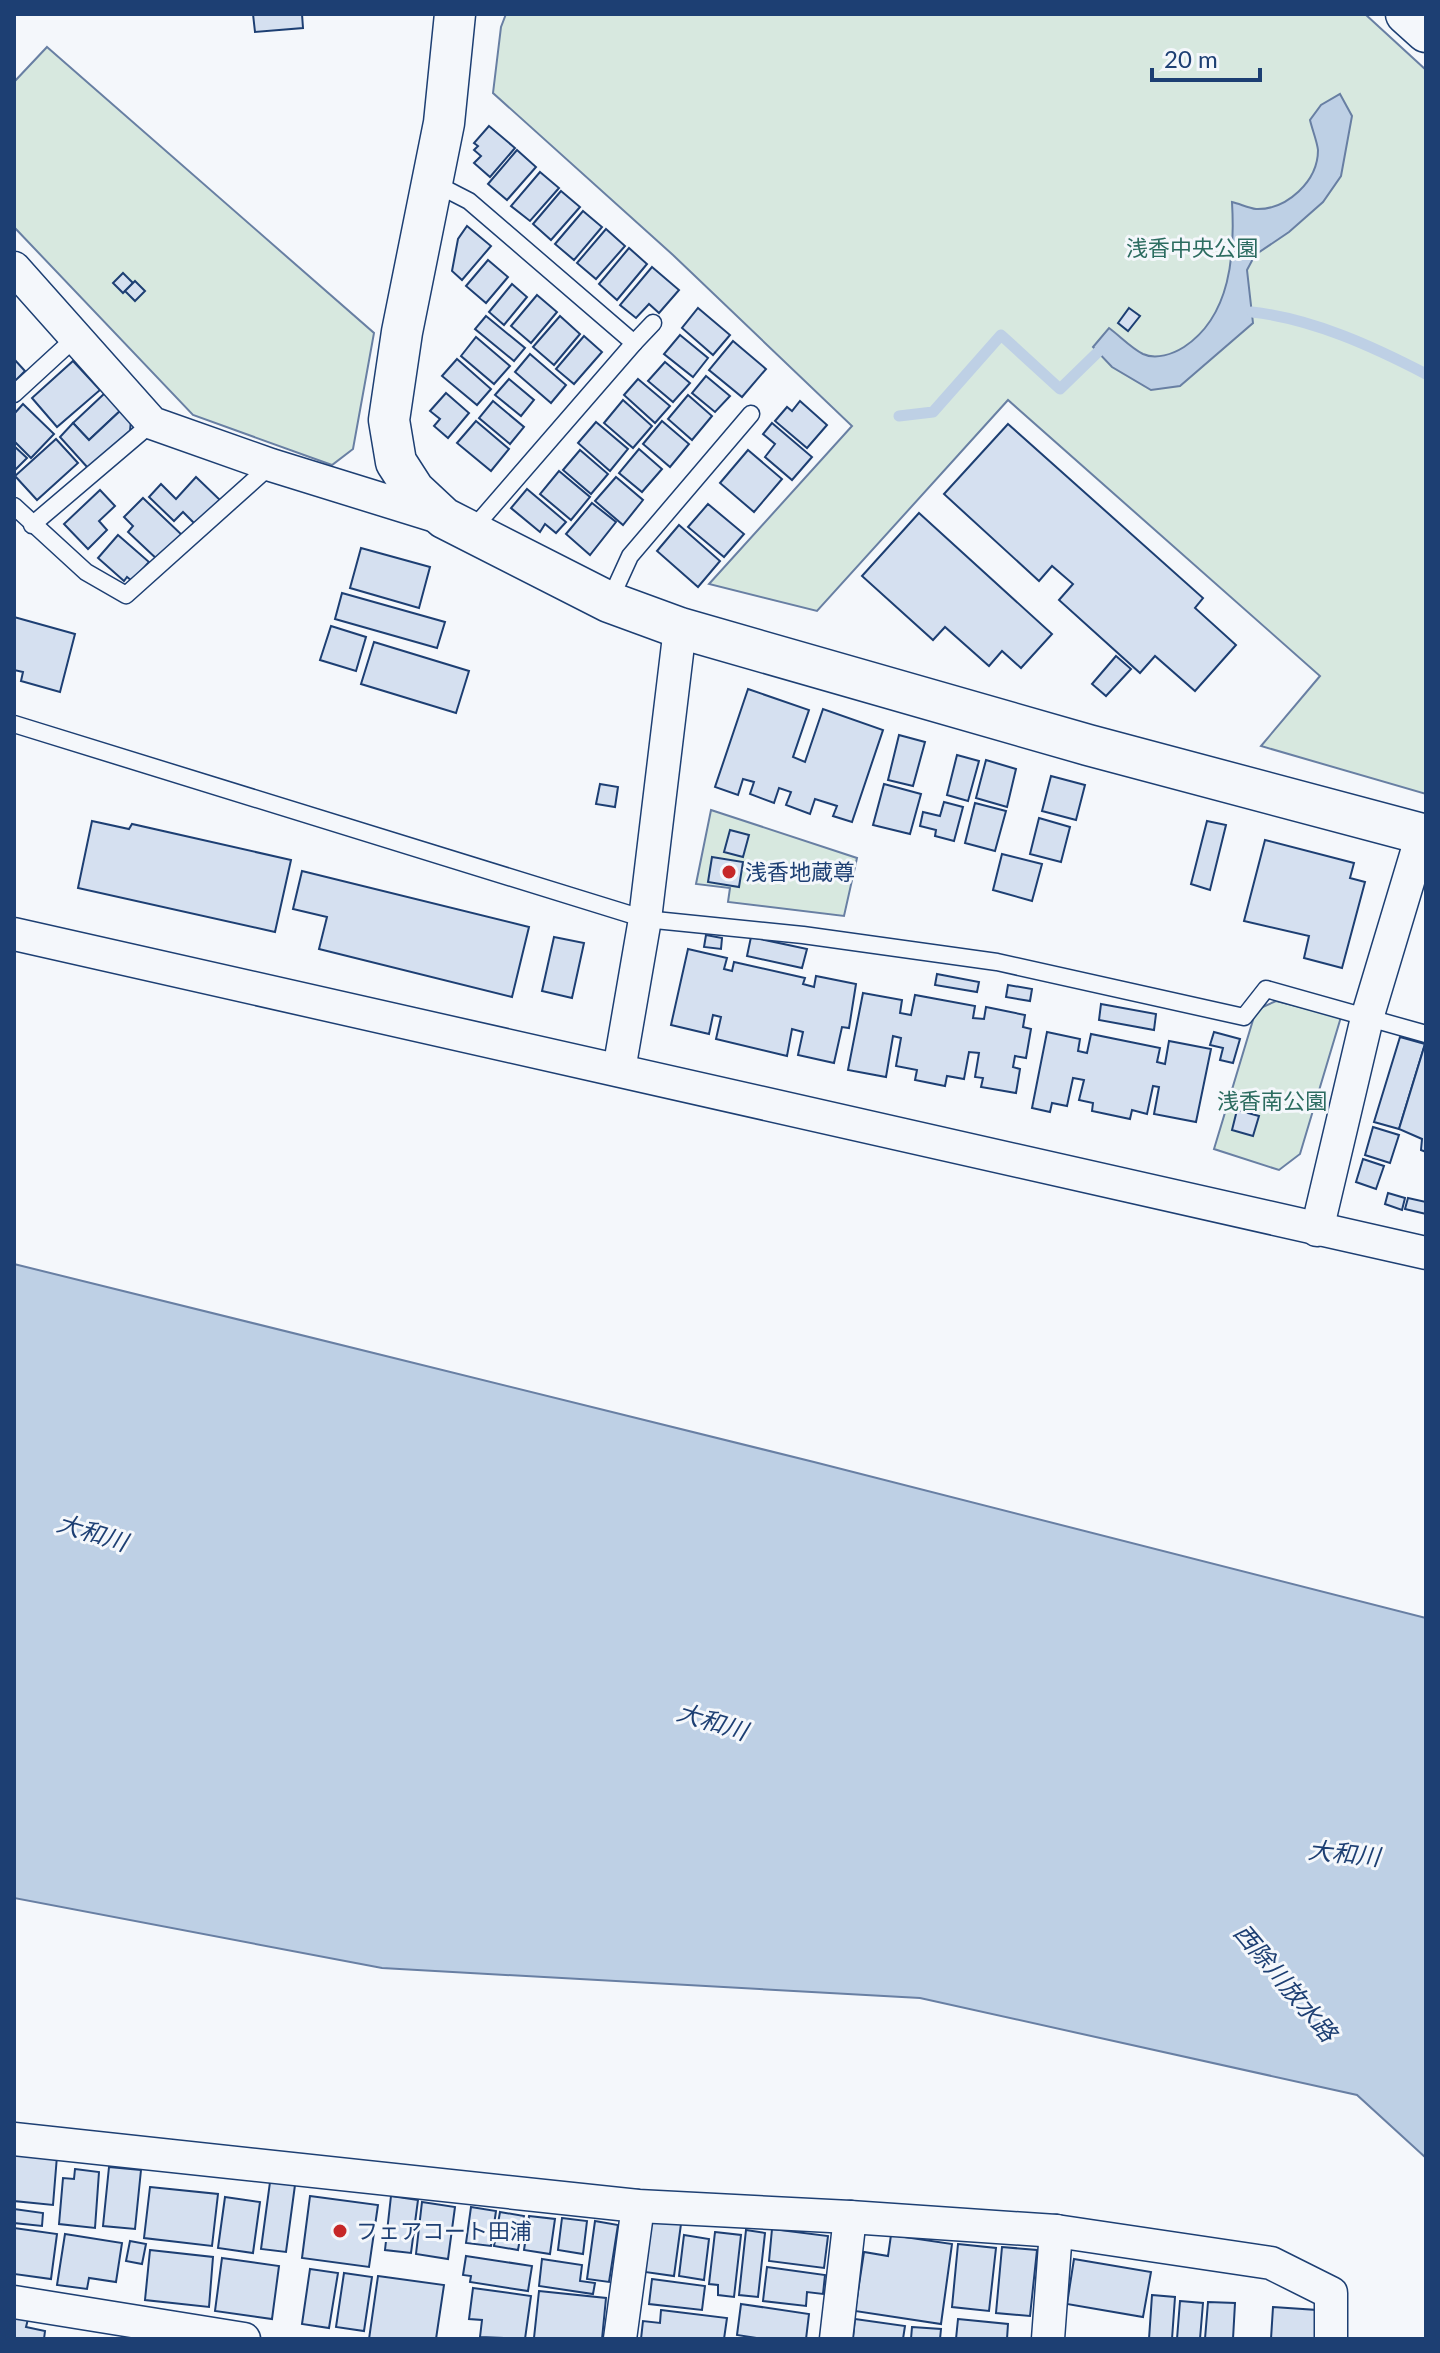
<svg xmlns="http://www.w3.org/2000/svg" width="1440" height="2353" font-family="Lato,'Noto Sans JP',sans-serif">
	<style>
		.green { fill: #d7e8df; stroke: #687fa3; stroke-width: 2 }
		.water { fill: #bed0e5; stroke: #687fa3; stroke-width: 2 }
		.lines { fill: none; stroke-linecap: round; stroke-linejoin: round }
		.stream { stroke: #bed0e5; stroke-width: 11 }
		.building { fill: #d5e0f0; stroke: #1d3f73; stroke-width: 2 }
		.service-casing { stroke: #1d3f73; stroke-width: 19 }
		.minor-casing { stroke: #1d3f73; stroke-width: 35 }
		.tertiary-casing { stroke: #1d3f73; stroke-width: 43 }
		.service { stroke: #f4f7fb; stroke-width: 16 }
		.minor { stroke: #f4f7fb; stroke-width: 32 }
		.tertiary { stroke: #f4f7fb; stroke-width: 40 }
		.poi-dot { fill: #c62828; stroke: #f4f7fb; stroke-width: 3 }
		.labels { text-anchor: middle; stroke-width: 6; stroke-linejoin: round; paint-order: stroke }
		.park-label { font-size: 22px; fill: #2c6c60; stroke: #f4f7fb }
		.poi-label { font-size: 22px; fill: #1d3f73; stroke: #f4f7fb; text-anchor: start }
		.water-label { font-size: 24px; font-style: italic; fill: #1d3f73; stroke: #f4f7fb }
	</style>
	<rect width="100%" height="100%" fill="#f4f7fb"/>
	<g class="green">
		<polygon points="506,14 1365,14 1426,70 1426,794 1261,746 1320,676 1008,400 817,611 709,584 852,426 673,255 493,93 501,27"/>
		<polygon points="47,47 374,333 353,449 332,465 193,415 14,227 14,82"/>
		<polygon points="711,810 857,858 844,916 728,902 730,888 696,884"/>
		<polygon points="1276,1001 1341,1017 1300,1154 1279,1170 1214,1149 1256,1010"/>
	</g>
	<g class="water">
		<path d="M1340,94L1352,116L1341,176L1323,202L1289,232L1255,255L1247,270L1253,323L1180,386L1151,390L1112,367L1093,347L1109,328C1120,336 1131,348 1143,354C1156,360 1173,354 1184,347C1231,316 1235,254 1232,202C1240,204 1249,208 1256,209C1287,210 1318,181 1318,150C1317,141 1312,129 1310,120L1321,105Z"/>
		<polygon points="14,1264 814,1462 1426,1618 1426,2158 1357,2095 920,1998 382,1968 14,1898"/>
	</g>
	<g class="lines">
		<g class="stream">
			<path d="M1252,312C1313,319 1372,346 1426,374"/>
			<polyline points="899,416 933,412 1001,335 1060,389 1098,352"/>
		</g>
	</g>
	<g class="building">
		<polygon points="253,14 302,14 303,28 255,32"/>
		<polygon points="489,126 515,148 490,177 474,163 481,156 474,150 478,146 474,143"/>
		<polygon points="517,150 536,167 507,200 488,184"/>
		<polygon points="540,172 559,188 530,221 511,206"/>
		<polygon points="561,191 580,207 551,240 533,224"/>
		<polygon points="583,211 602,227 574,260 555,244"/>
		<polygon points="467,226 491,246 462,280 452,271 458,239"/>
		<polygon points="606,229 625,246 596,279 577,263"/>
		<polygon points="629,248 647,264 617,300 599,284"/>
		<polygon points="488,260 508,277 486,303 466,286"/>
		<polygon points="652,267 679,290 659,313 649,304 636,318 620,305"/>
		<polygon points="123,273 133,283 123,293 113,283"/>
		<polygon points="135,281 145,291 135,301 125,291"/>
		<polygon points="512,284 527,297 504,325 489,312"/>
		<polygon points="537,295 557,312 531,343 511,326"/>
		<polygon points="698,308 730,335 713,355 682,328"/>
		<polygon points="1129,308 1140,316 1128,331 1118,323"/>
		<polygon points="486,316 525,348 514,361 475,329"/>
		<polygon points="560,316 580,334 554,365 533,347"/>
		<polygon points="680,335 708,358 693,377 664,354"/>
		<polygon points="584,336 602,352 574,384 556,369"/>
		<polygon points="476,337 510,366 494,384 461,356"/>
		<polygon points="733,341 766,369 742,397 709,370"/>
		<polygon points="530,354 566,385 551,403 515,372"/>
		<polygon points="14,359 25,371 14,382"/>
		<polygon points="457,359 491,389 477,405 442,376"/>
		<polygon points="73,361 100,390 57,427 32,398"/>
		<polygon points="665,362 690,383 673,402 648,381"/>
		<polygon points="706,376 730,396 715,412 692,393"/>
		<polygon points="509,379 534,400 521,416 495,395"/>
		<polygon points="638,379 670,406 655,423 624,395"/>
		<polygon points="105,393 121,410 89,440 73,423"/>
		<polygon points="446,393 469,413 448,438 434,426 440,419 430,411"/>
		<polygon points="688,395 712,416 692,440 668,419"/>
		<polygon points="623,400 652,426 633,448 604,423"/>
		<polygon points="493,401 524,427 510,444 479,418"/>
		<polygon points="800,401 827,425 807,448 775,421 787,407 792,411"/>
		<polygon points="23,404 54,434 31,458 14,441 14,414"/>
		<polygon points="121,410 131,420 130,431 88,468 60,437 73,423 89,440"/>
		<polygon points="476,421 509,449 491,471 457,443"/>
		<polygon points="662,421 689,444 670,467 643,444"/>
		<polygon points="596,422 628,449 610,471 578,443"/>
		<polygon points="772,423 812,457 792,480 765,457 775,444 763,434"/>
		<polygon points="1008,424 1203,598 1195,608 1236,645 1195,691 1155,656 1140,673 1059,600 1073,584 1052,566 1039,581 944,494"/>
		<polygon points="56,439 78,463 37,500 15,476"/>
		<polygon points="14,446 27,458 14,471"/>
		<polygon points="639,449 662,469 642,492 619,473"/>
		<polygon points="580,450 608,474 591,494 563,470"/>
		<polygon points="748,450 782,479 754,512 720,483"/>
		<polygon points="559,471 590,497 571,520 540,494"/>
		<polygon points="196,477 221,501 197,526 183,512 174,521 149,497 161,484 176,499"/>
		<polygon points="616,477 643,500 623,525 595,501"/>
		<polygon points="527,489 566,522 556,533 545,524 540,532 511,508"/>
		<polygon points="100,490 115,506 99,521 107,530 88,549 64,524"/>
		<polygon points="143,498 183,536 159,561 128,532 133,526 124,517"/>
		<polygon points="592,503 616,522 590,555 566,534"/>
		<polygon points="708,504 744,534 724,557 688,527"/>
		<polygon points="919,513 1052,634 1021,668 1002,651 989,666 945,627 933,640 862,576"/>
		<polygon points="679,525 720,561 698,587 657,551"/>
		<polygon points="118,535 149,562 132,581 127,577 124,581 98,558"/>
		<polygon points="361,548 430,567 419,608 350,588"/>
		<polygon points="342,593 445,622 437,648 335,619"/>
		<polygon points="14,617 75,634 60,692 21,681 23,672 14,670"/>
		<polygon points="331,626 366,637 356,671 320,660"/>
		<polygon points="374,642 469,671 456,713 361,684"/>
		<polygon points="1116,656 1131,669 1106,696 1092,684"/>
		<polygon points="748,689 809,710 793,757 805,762 823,709 883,730 852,822 833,816 837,806 815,799 810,814 786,805 791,792 779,788 774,803 750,794 754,782 743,779 738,795 715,787"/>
		<polygon points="899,735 925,742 913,786 888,780"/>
		<polygon points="957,755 979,761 968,801 947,795"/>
		<polygon points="986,760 1016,769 1007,807 976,798"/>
		<polygon points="1051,776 1085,785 1076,820 1042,811"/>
		<polygon points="600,784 618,787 615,807 596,804"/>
		<polygon points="884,784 921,794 910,834 873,825"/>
		<polygon points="944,802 963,807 954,841 935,836 936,830 920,826 923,812 940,816"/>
		<polygon points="975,803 1006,811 995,851 965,843"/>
		<polygon points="1039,818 1070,827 1061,862 1030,854"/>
		<polygon points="92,821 129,829 132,824 291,860 275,932 78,888"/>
		<polygon points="1207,821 1226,825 1210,890 1191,884"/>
		<polygon points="730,830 749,835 743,857 724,852"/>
		<polygon points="1265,840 1354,863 1350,878 1365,882 1342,968 1304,958 1309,936 1244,921"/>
		<polygon points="1002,854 1042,864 1032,901 993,890"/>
		<polygon points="712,857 743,862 739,887 708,882"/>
		<polygon points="302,871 529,927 512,997 319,949 327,917 293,909"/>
		<polygon points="706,935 722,938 721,949 704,947"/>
		<polygon points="554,937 584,943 572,998 542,991"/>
		<polygon points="751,937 807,949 802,968 747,956"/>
		<polygon points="688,949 727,958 724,969 732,971 734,962 805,978 803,984 814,987 816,976 856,984 849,1028 842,1027 834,1063 798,1055 803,1032 792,1029 787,1056 716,1039 721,1017 713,1015 709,1034 671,1025"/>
		<polygon points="937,974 979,982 977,992 935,985"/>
		<polygon points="1008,985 1032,989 1030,1001 1006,997"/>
		<polygon points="863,993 902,1000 900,1013 911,1015 915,995 975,1006 973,1018 984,1019 986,1007 1025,1015 1023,1027 1031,1029 1026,1058 1015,1056 1013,1067 1020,1069 1016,1093 981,1087 983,1078 975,1077 979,1053 969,1052 964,1079 947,1076 945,1086 915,1080 917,1070 896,1066 901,1038 893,1036 886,1077 848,1070"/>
		<polygon points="1101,1004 1156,1014 1154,1030 1099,1020"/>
		<polygon points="1047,1032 1080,1039 1078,1051 1087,1053 1091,1034 1160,1048 1157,1062 1165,1064 1169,1041 1211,1049 1196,1122 1154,1114 1159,1087 1153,1086 1147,1114 1132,1110 1130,1119 1092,1111 1093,1103 1079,1100 1084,1080 1073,1078 1067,1106 1052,1103 1050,1112 1032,1108"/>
		<polygon points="1214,1032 1240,1039 1233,1063 1220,1060 1223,1048 1210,1045"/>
		<polygon points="1400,1037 1425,1044 1399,1129 1374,1122"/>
		<polygon points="1425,1044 1426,1045 1426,1152 1421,1150 1422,1139 1399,1129"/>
		<polygon points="1237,1110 1259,1116 1253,1136 1232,1130"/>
		<polygon points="1373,1127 1399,1135 1390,1163 1365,1155"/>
		<polygon points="1363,1159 1384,1166 1376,1189 1356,1182"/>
		<polygon points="1388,1193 1405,1198 1402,1210 1385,1204"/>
		<polygon points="1408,1198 1426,1202 1426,1214 1405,1209"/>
		<polygon points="14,2152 57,2156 53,2205 14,2201"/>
		<polygon points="109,2167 141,2170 135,2229 103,2226"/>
		<polygon points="75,2169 99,2172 95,2228 59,2224 63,2178 74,2179"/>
		<polygon points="270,2182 295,2185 286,2252 261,2249"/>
		<polygon points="150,2187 218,2194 212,2246 144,2238"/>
		<polygon points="310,2196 378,2205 369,2267 302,2258"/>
		<polygon points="391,2196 418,2200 411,2253 385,2250"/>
		<polygon points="225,2197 260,2202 253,2253 218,2248"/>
		<polygon points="422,2202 455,2207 448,2259 416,2254"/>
		<polygon points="471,2207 496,2211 491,2246 466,2243"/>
		<polygon points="14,2209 43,2213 42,2226 14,2223"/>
		<polygon points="500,2212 524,2216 518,2250 494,2246"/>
		<polygon points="529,2216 555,2219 550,2254 524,2250"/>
		<polygon points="562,2218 587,2221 583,2254 558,2250"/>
		<polygon points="652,2220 681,2224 674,2276 645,2272"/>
		<polygon points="595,2221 618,2225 609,2282 587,2279"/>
		<polygon points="14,2228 57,2234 51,2279 14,2274"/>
		<polygon points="772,2229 828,2236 824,2268 769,2261"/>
		<polygon points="746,2230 765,2233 758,2297 739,2295"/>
		<polygon points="715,2232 741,2235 734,2297 718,2295 718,2285 709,2284"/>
		<polygon points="65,2234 122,2243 116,2282 89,2278 87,2289 57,2285"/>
		<polygon points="684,2235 709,2239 704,2280 679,2276"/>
		<polygon points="891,2235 952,2244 941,2324 855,2311 864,2252 888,2256"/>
		<polygon points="130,2241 146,2244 142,2264 126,2261"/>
		<polygon points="958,2244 996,2248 989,2311 952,2307"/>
		<polygon points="1002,2247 1037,2250 1030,2316 996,2313"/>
		<polygon points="150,2250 213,2257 209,2307 145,2300"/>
		<polygon points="466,2256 532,2266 528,2291 470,2282 471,2276 463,2275"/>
		<polygon points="222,2258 279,2266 272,2319 215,2311"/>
		<polygon points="542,2259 582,2265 580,2281 595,2283 593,2294 539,2286"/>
		<polygon points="1074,2259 1151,2272 1143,2317 1067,2304"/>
		<polygon points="767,2267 825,2275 823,2294 807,2292 806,2306 763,2301"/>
		<polygon points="310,2269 338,2273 329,2328 302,2324"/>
		<polygon points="344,2273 372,2277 364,2331 336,2327"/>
		<polygon points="378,2276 444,2285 436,2339 369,2339"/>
		<polygon points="652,2279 705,2286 702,2310 649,2304"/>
		<polygon points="473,2288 531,2296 525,2339 480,2337 482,2320 469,2319"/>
		<polygon points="539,2291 606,2298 602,2339 534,2338"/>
		<polygon points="1152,2295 1175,2297 1172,2339 1149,2339"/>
		<polygon points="1180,2301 1203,2303 1200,2339 1177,2339"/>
		<polygon points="1208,2302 1235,2303 1233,2339 1205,2339"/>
		<polygon points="741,2304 809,2314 806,2339 763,2339 737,2335"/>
		<polygon points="1273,2307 1317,2310 1315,2339 1271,2339"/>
		<polygon points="661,2310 727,2318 724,2339 641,2339 643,2321 660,2323"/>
		<polygon points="14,2316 28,2319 26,2327 45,2331 44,2339 14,2339"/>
		<polygon points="855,2319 905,2326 903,2339 853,2339"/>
		<polygon points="958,2319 1008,2324 1007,2339 956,2339"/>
		<polygon points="912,2327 941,2329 940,2339 911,2339"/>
	</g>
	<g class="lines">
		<g class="service-casing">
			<g id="service">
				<polyline points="434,183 469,201 634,343 471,531"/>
				<polyline points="634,343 653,323"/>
				<polyline points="14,394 75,338"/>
				<polyline points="14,506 86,572 126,595 271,465"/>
				<polyline points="32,525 152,423"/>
				<polyline points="609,602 630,556 751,414"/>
				<polyline points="14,724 645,919 803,935 997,962 1244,1017 1266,989 1426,1034"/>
			</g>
		</g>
		<g class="minor-casing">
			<g id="minor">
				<polyline points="14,268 152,423 271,465 442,518"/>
				<polyline points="14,934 1426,1253"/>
				<polyline points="619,1070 645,919 680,628"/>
				<polyline points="1317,1230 1367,1018 1422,835"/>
				<polyline points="14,2139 638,2206 850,2217 1056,2231 1271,2263 1331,2293 1331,2339"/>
				<polyline points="14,2302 244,2339"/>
				<polyline points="620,2339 638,2206"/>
				<polyline points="836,2339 850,2217"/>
				<polyline points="1048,2339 1056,2231"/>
			</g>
		</g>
		<g class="tertiary-casing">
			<g id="tertiary">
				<polyline points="455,14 444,123 402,332 389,420 396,462 414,490 444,518 609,602 680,628 1088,745 1426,835"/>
				<polyline points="1406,14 1426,32"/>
			</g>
		</g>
		<use href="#service" class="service"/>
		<use href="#minor" class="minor"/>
		<use href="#tertiary" class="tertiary"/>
	</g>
	<g class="poi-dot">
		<circle cx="729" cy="872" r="8"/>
		<circle cx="340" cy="2231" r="8"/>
	</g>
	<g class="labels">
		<g class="park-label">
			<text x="1192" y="256">浅香中央公園</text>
			<text x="1272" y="1109">浅香南公園</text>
		</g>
		<g class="poi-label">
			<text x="745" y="880">浅香地蔵尊</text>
			<text x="356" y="2239">フェアコート田浦</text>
		</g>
		<g class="water-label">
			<text transform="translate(92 1533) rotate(17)" y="8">大和川</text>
			<text transform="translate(712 1722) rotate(17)" y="8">大和川</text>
			<text transform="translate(1344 1854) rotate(6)" y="8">大和川</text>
			<text transform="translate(1285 1983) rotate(50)" y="8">西除川放水路</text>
		</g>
	</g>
	<rect width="1440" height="2353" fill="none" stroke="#1d3f73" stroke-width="32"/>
	<path d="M1152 68v12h108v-12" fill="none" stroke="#1d3f73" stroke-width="4"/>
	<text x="1164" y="68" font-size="24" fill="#1d3f73" stroke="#f4f7fb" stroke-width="6" paint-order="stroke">20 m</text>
</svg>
